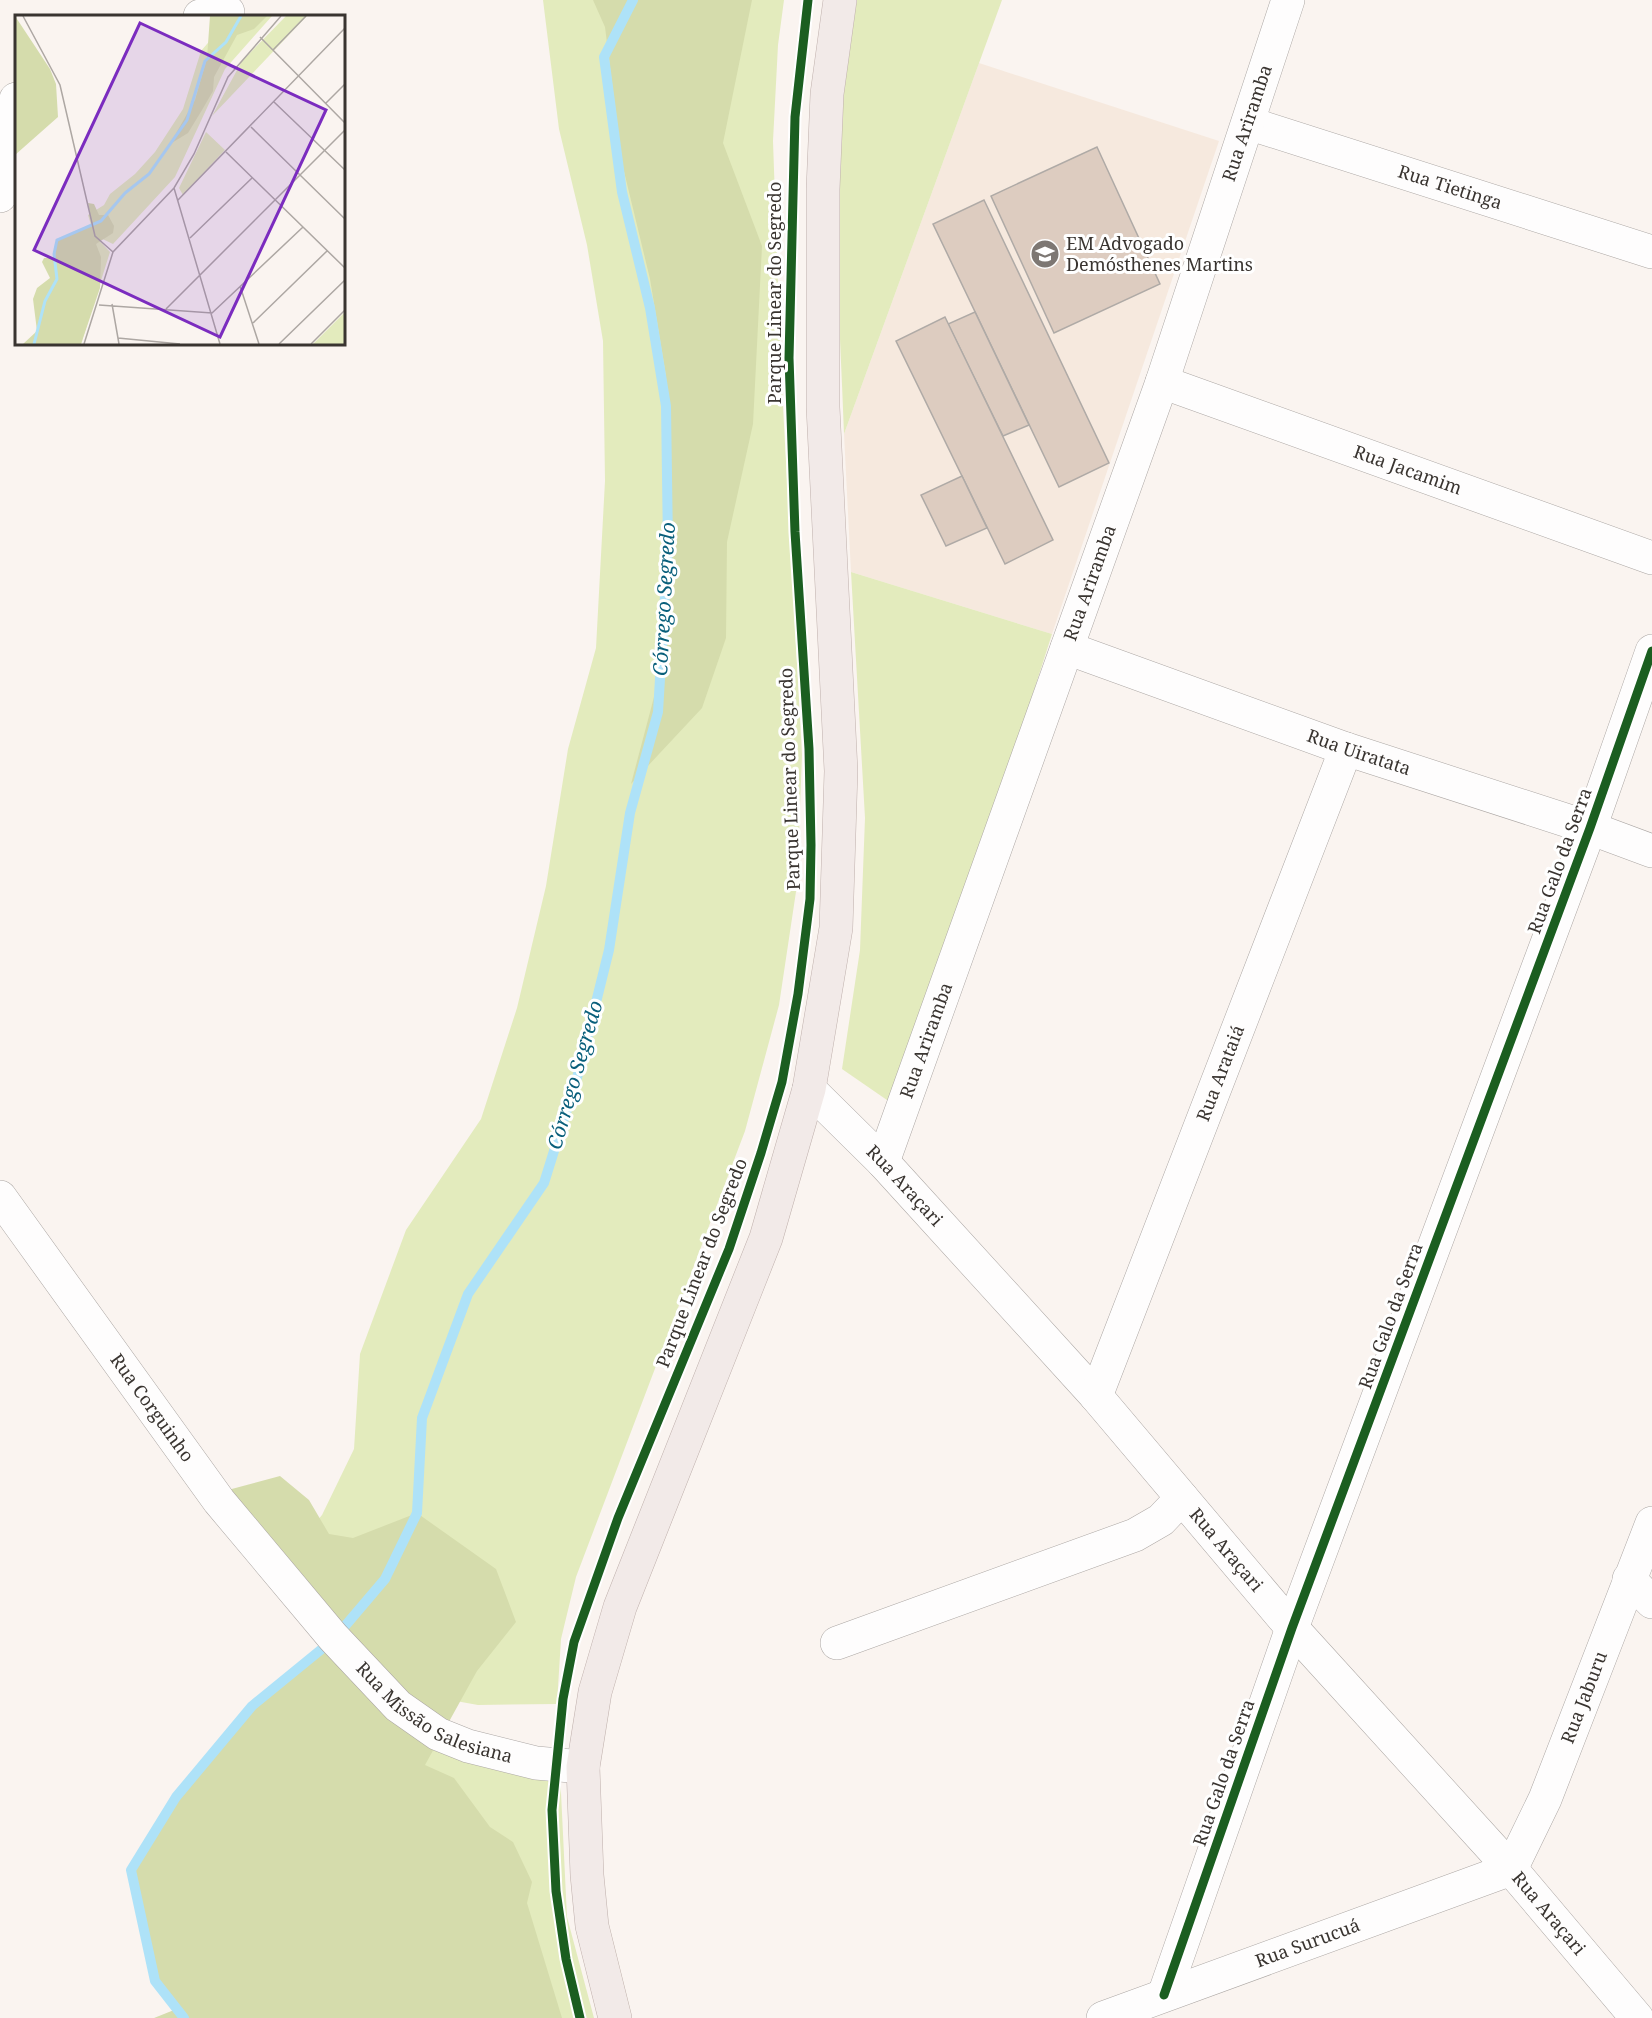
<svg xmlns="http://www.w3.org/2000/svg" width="1652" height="2018" font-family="'Noto Serif',serif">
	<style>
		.education { fill: #f6e9de }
		.green { fill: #e3ebbd }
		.forest { fill: #d5dcac }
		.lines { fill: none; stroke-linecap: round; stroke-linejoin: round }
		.stream { stroke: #aee2f8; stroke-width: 10 }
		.building { fill: #ddccc0; stroke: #afaaa6; stroke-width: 1.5 }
		.minor-casing { stroke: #aca7a4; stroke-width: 34 }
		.major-casing { stroke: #bfb0ac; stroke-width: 34 }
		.minor { stroke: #fefdfd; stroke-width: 33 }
		.major { stroke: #f2eae8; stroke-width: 33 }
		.cycleway-casing { stroke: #fff; stroke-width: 13 }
		.cycleway { stroke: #1b5e20; stroke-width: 9 }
		.labels { text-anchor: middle; stroke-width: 6; stroke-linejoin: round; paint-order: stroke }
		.street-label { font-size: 18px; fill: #393430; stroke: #fff }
		.poi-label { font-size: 18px; fill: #393430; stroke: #fff; text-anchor: start }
		.water-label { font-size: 20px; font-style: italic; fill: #095f7b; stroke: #fff }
		.inset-river { fill: none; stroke: #aee2f8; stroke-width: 3 }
		.inset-road { fill: none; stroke: #ada7a3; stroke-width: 1.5 }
		.view { fill: #7b2cbf; fill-opacity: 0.15; stroke: #7b2cbf; stroke-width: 3 }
		.inset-edge { fill: none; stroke: #393430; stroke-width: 3 }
	</style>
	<rect width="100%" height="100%" fill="#faf4f0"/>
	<polygon class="education" points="979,63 1219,141 1052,634 851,572 844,434"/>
	<g class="green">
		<polygon points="543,0 784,0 778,45 773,141 781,370 802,755 797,885 779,1005 745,1131 576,1577 561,1639 557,1704 478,1705 406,1692 386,1702 560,1772 567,1917 594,2018 184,2018 155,1981 131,1870 176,1797 252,1706 330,1642 272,1575 322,1515 354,1449 360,1354 406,1230 481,1119 517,1008 546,886 568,749 596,648 605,481 603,341 587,245 559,129"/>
		<path d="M857,0H1002L844,434C839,290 825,142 857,0Z"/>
		<polygon points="851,572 1052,634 900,1109 842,1069 860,950 865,818"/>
	</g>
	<g class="forest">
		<polygon points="593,0 752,0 723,143 762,246 753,424 727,542 726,638 702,708 631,784 658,682 668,516 666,376 650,279 622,163 605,27"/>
		<polygon points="280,1476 309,1500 329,1534 353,1538 417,1513 496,1569 516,1622 477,1671 425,1765 454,1778 490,1827 513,1842 532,1882 527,1903 562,2018 154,2018 179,2008 155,1981 131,1870 176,1797 252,1706 335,1633 228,1490"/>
	</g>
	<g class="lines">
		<polyline class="stream" points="184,2018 155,1981 131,1870 176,1797 252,1706 334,1639 385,1579 417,1513 422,1418 468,1294 544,1183 579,1071 609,950 630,813 658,712 668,545 666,406 650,308 622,192 604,57 633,0"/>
	</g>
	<g class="building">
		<polygon points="1097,147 1160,284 1054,333 991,196"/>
		<polygon points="984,200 1109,463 1059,487 933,224"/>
		<polygon points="975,312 1029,425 1003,436 948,324"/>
		<polygon points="945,317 1053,540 1005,564 896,341"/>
		<polygon points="962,476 987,528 946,546 921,495"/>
	</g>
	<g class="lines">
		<g class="minor-casing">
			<g id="minor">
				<polyline points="200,16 228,12"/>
				<path id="s1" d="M1248,123L1652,252"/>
				<polyline points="0,196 16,99"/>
				<path id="s2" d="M1162,382L1652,558"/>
				<path id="s3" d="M1067,648L1346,749L1590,828L1652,851"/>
				<path id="s4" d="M809,1089L883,1162L1096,1396L1292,1628L1511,1869L1637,2018"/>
				<path id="s5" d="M883,1162L1162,382L1288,0"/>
				<path id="s6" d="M0,1197L219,1501L333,1637L398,1706L438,1734L468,1746L536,1763L583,1767"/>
				<path id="s7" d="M1096,1396L1346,749"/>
				<polyline points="1629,1579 1652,1602"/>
				<polyline points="837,1643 1135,1535 1161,1520 1182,1498"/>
				<polyline points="1164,1995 1292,1628 1590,828 1652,651"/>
				<path id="s8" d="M1103,2018L1511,1869L1545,1799L1652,1523"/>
			</g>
		</g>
		<g class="major-casing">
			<polyline id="major" points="615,2018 592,1926 587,1875 583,1767 595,1692 620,1607 766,1238 809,1089 836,928 841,771 823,407 823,189 827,94 840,0"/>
		</g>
		<use href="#minor" class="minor"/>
		<use href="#major" class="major"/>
		<g class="cycleway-casing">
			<g id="cycleway">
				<polyline points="1164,1995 1292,1628 1590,828 1652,651"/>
				<polyline points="580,2018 566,1959 556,1891 552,1810 563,1699 574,1642 618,1518 729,1249 761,1153 782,1082 798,994 810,899 811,845 809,749 795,532 789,358 795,117 808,0"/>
			</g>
		</g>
		<use href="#cycleway" class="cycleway"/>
	</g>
	<defs>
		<g id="school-disc" transform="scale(1.5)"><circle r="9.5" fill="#7d7773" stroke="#fff"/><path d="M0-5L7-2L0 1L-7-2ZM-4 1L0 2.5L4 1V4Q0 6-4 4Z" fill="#fff"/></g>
	</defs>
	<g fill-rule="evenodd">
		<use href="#school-disc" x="1045" y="254"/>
	</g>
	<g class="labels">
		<g class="street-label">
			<text dy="6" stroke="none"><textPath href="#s5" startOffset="1101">Rua Ariramba</textPath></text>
			<text dy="6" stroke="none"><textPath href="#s1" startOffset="212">Rua Tietinga</textPath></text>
			<text transform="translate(775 293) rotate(-90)" y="6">Parque Linear do Segredo</text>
			<text dy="6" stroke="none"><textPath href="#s2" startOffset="261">Rua Jacamim</textPath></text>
			<text dy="6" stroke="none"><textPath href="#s5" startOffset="615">Rua Ariramba</textPath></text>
			<text dy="6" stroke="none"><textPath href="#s3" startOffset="310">Rua Uiratata</textPath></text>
			<text transform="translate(790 779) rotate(-92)" y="6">Parque Linear do Segredo</text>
			<text transform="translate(1560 861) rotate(-70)" y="6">Rua Galo da Serra</text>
			<text dy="6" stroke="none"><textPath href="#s5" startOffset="129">Rua Ariramba</textPath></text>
			<text dy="6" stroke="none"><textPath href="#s7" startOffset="346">Rua Arataiá</textPath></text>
			<text dy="6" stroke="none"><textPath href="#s4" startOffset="136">Rua Araçari</textPath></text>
			<text transform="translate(702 1263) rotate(-69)" y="6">Parque Linear do Segredo</text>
			<text transform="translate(1391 1316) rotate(-70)" y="6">Rua Galo da Serra</text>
			<text dy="6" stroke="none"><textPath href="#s6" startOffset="260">Rua Corguinho</textPath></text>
			<text dy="6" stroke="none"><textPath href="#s4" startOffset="622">Rua Araçari</textPath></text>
			<text dy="6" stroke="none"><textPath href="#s8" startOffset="621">Rua Jaburu</textPath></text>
			<text dy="6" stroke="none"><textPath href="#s6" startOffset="682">Rua Missão Salesiana</textPath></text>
			<text transform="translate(1224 1773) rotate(-71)" y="6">Rua Galo da Serra</text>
			<text dy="6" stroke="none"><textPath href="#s4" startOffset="1108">Rua Araçari</textPath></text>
			<text dy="6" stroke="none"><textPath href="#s8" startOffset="218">Rua Surucuá</textPath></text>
		</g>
		<g class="poi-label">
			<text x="1066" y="250">EM Advogado<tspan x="1066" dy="21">Demósthenes Martins</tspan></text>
		</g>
		<g class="water-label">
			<text transform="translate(664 599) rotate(-87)" y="7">Córrego Segredo</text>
			<text transform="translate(575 1075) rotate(-74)" y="7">Córrego Segredo</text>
		</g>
	</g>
	<g transform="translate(15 15)">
		<rect width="330" height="330" fill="#faf4f0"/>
		<path d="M216,1H257L210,54L160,162L98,229L79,220L95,237L66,329H19L42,254L39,239L42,225L76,210L73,200L89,190L95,179L120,159L140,137L168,94L186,36ZM271,1H292L197,101L227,46ZM191,117L210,135L168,180L164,173ZM330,297V329H298Z" fill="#e3ebbd"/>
		<path d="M0,1L35,54L41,69L43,102L0,140ZM195,1H252L239,14L222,20L199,62L198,76L187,95L173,118L155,129L180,85L192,43ZM73,188L79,189L84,200H93L99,211L98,218L81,229L86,242L85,273L66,329H8L22,316L18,284L22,273L35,263L27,247L29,243H40L42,225L77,209Z" fill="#d5dcac"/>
		<path class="inset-river" d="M19,329L30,286L42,264L39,239L42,225L86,206L110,178L134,159L172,105L190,46L211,27L226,1"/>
		<path class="inset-road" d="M8,1L45,70L80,221L98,237M245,22L330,108M258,35L291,1M259,87L330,155M311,88L330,69M236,112L330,204M211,137L330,253M159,173L205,329M163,185L330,13M175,223L237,163M225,271L244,329M97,289L104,329M84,290L197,298L288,212M151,294L330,115M238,308L312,236M103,323L165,329M69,329L98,237L159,173L179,139L213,62L266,1M264,329L330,265M296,329L330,295"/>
		<path class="view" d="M125,8L311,95L205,322L19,235Z"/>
		<rect width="330" height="330" class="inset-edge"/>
	</g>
</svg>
